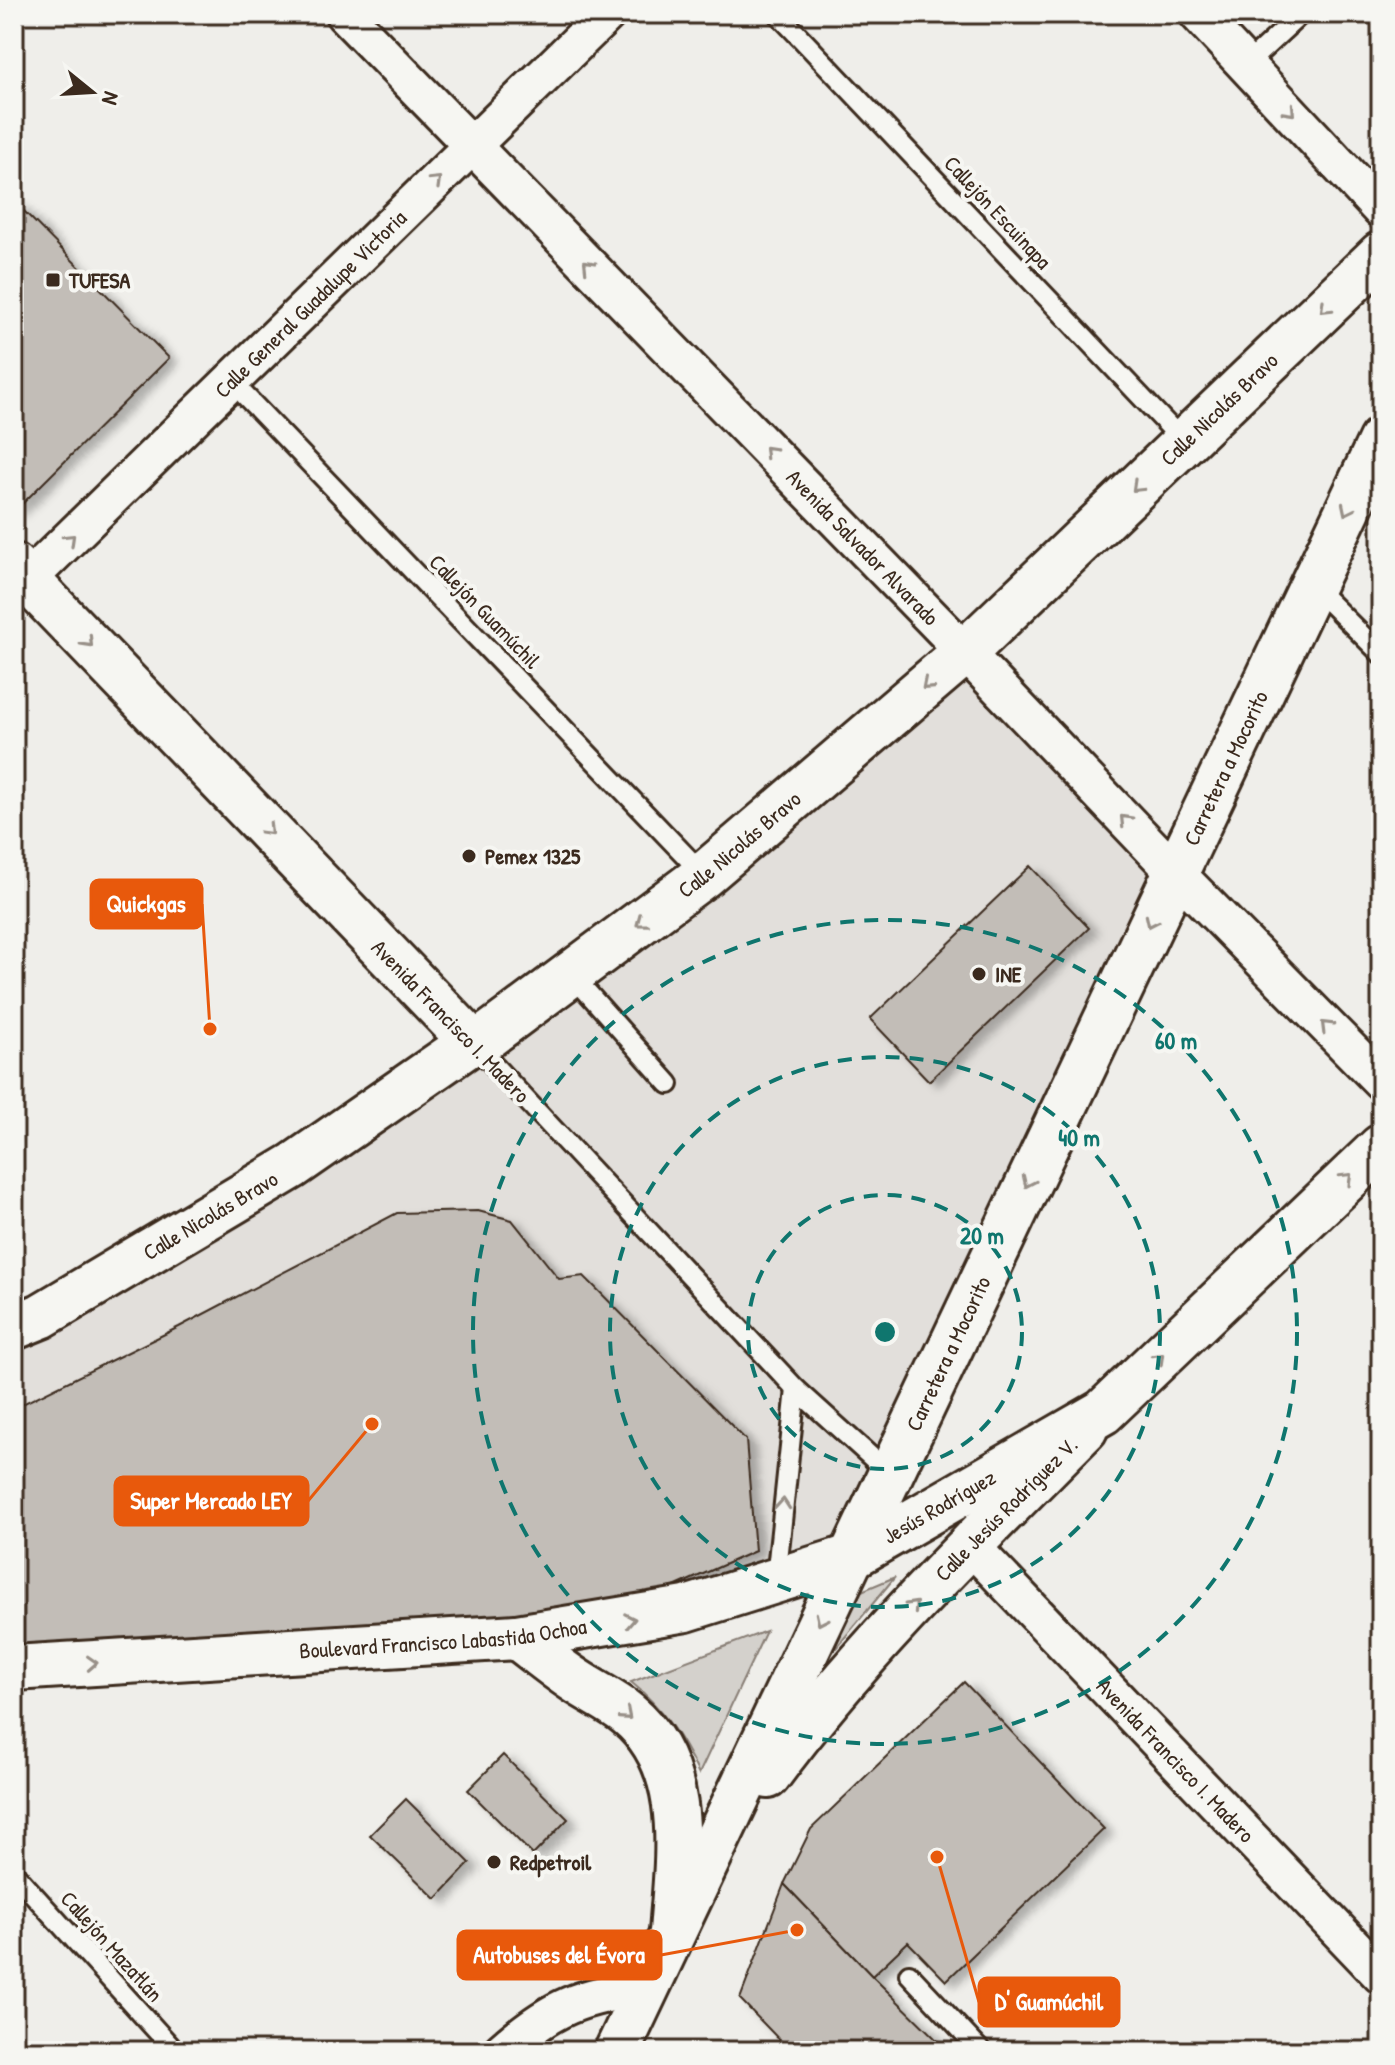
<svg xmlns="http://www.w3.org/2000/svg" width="1395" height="2065" font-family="'Patrick Hand',sans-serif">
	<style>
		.built { fill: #e2dfdb }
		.green { fill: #d4d1cc; stroke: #887e75; stroke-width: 2 }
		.building { fill: #c2bdb7; stroke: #3b2a1e; stroke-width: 2; filter: url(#shadow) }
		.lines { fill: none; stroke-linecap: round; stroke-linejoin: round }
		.lane-casing { stroke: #3b2a1e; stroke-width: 24 }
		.street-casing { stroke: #3b2a1e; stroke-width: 42 }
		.secondary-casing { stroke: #3b2a1e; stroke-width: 50 }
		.primary-casing { stroke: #3b2a1e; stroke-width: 50 }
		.lane { stroke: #f6f6f2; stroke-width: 18 }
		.street { stroke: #f6f6f2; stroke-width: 36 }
		.secondary { stroke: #f6f6f2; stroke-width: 44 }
		.primary { stroke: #f6f6f2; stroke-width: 44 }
		.oneway { stroke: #989088 }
		.ring { fill: none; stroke: #0f766e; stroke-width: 4; stroke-dasharray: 14 10 }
		.poi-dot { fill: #3b2a1e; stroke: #f6f6f2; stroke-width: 3 }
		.labels { text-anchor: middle; stroke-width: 8; stroke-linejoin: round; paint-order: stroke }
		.street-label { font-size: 22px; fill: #3b2a1e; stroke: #f6f6f2 }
		.poi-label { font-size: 22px; font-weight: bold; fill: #3b2a1e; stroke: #f6f6f2; text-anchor: start }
		.centre { fill: #0f766e; stroke: #f6f6f2; stroke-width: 4 }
		.ring-label { font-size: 24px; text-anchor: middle; font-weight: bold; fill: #0f766e; stroke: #f6f6f2; stroke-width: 8; stroke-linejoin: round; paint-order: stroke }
		.leader { fill: none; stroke: #e8590c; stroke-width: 3 }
		.callout-dot { fill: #e8590c; stroke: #f6f6f2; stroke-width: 3 }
		.callout { fill: #e8590c; stroke: #e8590c; stroke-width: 3 }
		.callout-label { font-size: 24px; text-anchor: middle; font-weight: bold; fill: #fff }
	</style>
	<defs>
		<filter id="shadow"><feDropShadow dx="9" dy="5" stdDeviation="4" flood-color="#0004"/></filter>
	</defs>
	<rect width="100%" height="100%" fill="#efeeea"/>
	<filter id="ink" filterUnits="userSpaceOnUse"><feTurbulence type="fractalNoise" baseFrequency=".0125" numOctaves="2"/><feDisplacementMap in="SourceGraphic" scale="16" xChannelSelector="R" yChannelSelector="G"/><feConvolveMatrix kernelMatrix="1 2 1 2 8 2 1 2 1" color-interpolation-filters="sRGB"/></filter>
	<g filter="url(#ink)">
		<polygon class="built" points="965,652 1175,872 830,1562 752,1596 609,1645 517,1658 14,1692 14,1339 472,1042"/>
		<g class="green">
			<polygon points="895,1577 792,1701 840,1600"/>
			<path d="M766,1631L699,1774C682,1738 662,1707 631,1682Z"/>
		</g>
		<g class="building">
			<polygon points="14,201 169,358 15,511 14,510"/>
			<polygon points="1030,866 1089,928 929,1081 870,1019"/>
			<polygon points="478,1211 512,1220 559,1279 584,1276 746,1440 755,1551 656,1595 598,1610 14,1650 14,1408 179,1327 397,1213"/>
			<polygon points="964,1682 1104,1829 946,1981 908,1942 872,1976 784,1884 811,1829"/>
			<polygon points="503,1755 568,1819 533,1855 468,1790"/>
			<polygon points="406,1799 470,1863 436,1899 370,1835"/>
			<polygon points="784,1884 872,1976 948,2051 790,2051 740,1999"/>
		</g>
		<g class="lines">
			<g class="lane-casing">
				<g id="lane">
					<polyline points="778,14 1184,442"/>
					<polyline points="1247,64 1301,14"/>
					<polyline points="231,381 704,875"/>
					<polyline points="1313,586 1381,654"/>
					<polyline points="571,974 669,1084"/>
					<polyline points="474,1044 796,1389 890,1474"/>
					<polyline points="776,1579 796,1389"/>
					<polyline points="14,1873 175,2051"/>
					<polyline points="909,1974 981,2051"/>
				</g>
			</g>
			<g class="street-casing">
				<g id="street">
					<path id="s1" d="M344,14L965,652L1175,872L1381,1081"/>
					<polyline points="1198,14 1381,210"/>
					<path id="s2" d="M14,593L607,14"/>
					<path id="s3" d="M970,1545L1381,1975"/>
					<path d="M502,2051C554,2005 580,1997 647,1987"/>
				</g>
			</g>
			<g class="secondary-casing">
				<g id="secondary">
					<polyline points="14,566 472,1042"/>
					<path id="s4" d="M768,1776C861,1650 975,1540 1085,1429"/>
					<path id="s5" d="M617,2051L1381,440"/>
				</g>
			</g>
			<g class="primary-casing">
				<g id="primary">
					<path id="s6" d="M14,1327L41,1316L293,1166L472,1042L481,1041L704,875L965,652L1381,254"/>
					<path d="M517,1637C537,1652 556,1668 576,1681C594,1693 612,1701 628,1714C693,1768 677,1859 672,1933"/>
					<path id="s7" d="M14,1668L517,1637L686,1609L851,1557L1103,1412L1381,1147"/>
				</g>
			</g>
			<use href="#lane" class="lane"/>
			<use href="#street" class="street"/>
			<use href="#secondary" class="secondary"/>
			<use href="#primary" class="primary"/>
		</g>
		<defs><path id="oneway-chevron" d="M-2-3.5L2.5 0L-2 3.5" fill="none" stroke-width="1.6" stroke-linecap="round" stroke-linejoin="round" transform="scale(2)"/></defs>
		<g class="oneway">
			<use href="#oneway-chevron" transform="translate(1290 111) rotate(47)"/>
			<use href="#oneway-chevron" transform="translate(436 181) rotate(-44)"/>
			<use href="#oneway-chevron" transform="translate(588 265) rotate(-134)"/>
			<use href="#oneway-chevron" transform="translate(1325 308) rotate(136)"/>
			<use href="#oneway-chevron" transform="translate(769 451) rotate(-134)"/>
			<use href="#oneway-chevron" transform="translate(1137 487) rotate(136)"/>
			<use href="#oneway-chevron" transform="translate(1347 510) rotate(116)"/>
			<use href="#oneway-chevron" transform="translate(70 539) rotate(-44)"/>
			<use href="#oneway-chevron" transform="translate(88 642) rotate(46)"/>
			<use href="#oneway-chevron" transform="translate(927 685) rotate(139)"/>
			<use href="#oneway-chevron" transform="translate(1125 820) rotate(-134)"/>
			<use href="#oneway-chevron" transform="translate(268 830) rotate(46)"/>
			<use href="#oneway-chevron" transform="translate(641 922) rotate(143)"/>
			<use href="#oneway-chevron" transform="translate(1151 922) rotate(115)"/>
			<use href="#oneway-chevron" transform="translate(1326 1026) rotate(-135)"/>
			<use href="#oneway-chevron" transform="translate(1347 1178) rotate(-44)"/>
			<use href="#oneway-chevron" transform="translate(1028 1182) rotate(115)"/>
			<use href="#oneway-chevron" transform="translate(1159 1358) rotate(-44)"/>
			<use href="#oneway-chevron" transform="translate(783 1504) rotate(-85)"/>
			<use href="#oneway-chevron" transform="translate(913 1606) rotate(-47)"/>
			<use href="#oneway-chevron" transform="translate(630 1620) rotate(-11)"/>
			<use href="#oneway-chevron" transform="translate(821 1620) rotate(115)"/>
			<use href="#oneway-chevron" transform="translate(92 1663) rotate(-3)"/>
			<use href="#oneway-chevron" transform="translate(626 1715) rotate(41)"/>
		</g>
	</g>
	<g class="ring">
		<circle cx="885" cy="1332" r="137"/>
		<circle cx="885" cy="1332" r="275"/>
		<circle cx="885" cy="1332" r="412"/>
	</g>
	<g class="poi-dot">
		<rect x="45" y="272" width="16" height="16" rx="4"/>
		<circle cx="469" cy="856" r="8"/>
		<circle cx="979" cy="974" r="8"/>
		<circle cx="494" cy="1862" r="8"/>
	</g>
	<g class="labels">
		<g class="street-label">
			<text transform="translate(998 212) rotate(47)" y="8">Callejón Escuinapa</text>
			<text dy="8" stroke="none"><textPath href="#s2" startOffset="414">Calle General Guadalupe Victoria</textPath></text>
			<text dy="8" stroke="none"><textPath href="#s6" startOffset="1522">Calle Nicolás Bravo</textPath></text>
			<text dy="8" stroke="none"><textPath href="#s1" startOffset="744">Avenida Salvador Alvarado</textPath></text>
			<text transform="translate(485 611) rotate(46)" y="8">Callejón Guamúchil</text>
			<text dy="8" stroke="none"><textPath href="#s5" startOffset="1420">Carretera a Mocorito</textPath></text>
			<text dy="8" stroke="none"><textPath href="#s6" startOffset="874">Calle Nicolás Bravo</textPath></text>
			<text transform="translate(451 1021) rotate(46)" y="8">Avenida Francisco I. Madero</text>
			<text dy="8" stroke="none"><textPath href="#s6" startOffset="226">Calle Nicolás Bravo</textPath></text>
			<text dy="8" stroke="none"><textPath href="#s5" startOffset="772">Carretera a Mocorito</textPath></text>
			<text dy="8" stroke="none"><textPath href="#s7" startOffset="950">Jesús Rodríguez</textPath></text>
			<text dy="8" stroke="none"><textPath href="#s4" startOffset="358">Calle Jesús Rodríguez V.</textPath></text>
			<text dy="8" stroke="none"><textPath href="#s7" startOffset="430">Boulevard Francisco Labastida Ochoa</textPath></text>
			<text dy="8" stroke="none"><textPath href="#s3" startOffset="298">Avenida Francisco I. Madero</textPath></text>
			<text transform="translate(112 1946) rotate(48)" y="8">Callejón Mazatlán</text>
		</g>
		<g class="poi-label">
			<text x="69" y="288">TUFESA</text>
			<text x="485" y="864">Pemex 1325</text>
			<text x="995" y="982">INE</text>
			<text x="510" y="1870">Redpetroil</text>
		</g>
	</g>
	<circle cx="885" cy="1332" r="12" class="centre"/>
	<g class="ring-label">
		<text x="1176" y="1049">60 m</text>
		<text x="1079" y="1146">40 m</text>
		<text x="982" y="1244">20 m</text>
	</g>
	<path class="leader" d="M210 1029L202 904M372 1424L308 1501M797 1930L661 1955M937 1857L979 2002"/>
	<g class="callout-dot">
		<circle cx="210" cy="1029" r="8"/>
		<circle cx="372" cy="1424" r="8"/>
		<circle cx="797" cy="1930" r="8"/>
		<circle cx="937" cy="1857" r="8"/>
	</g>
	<g class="callout">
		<rect x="91" y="880" width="111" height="48" rx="8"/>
		<rect x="115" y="1477" width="193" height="48" rx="8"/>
		<rect x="458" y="1931" width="203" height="48" rx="8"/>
		<rect x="979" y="1978" width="140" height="48" rx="8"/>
	</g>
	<g class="callout-label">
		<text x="146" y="912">Quickgas</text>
		<text x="211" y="1509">Super Mercado LEY</text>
		<text x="559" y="1963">Autobuses del Évora</text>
		<text x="1049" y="2010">D' Guamúchil</text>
	</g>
	<rect width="1395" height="2065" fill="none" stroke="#f6f6f2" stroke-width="48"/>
	<rect x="24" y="24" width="1347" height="2017" fill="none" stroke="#3b2a1e" stroke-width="3" filter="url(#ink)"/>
	<g transform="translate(92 92) rotate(108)" stroke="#f6f6f2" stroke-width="6" paint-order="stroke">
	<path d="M0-6L14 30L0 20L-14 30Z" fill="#3b2a1e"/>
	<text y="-12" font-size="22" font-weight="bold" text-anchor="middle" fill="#3b2a1e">N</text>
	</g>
</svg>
